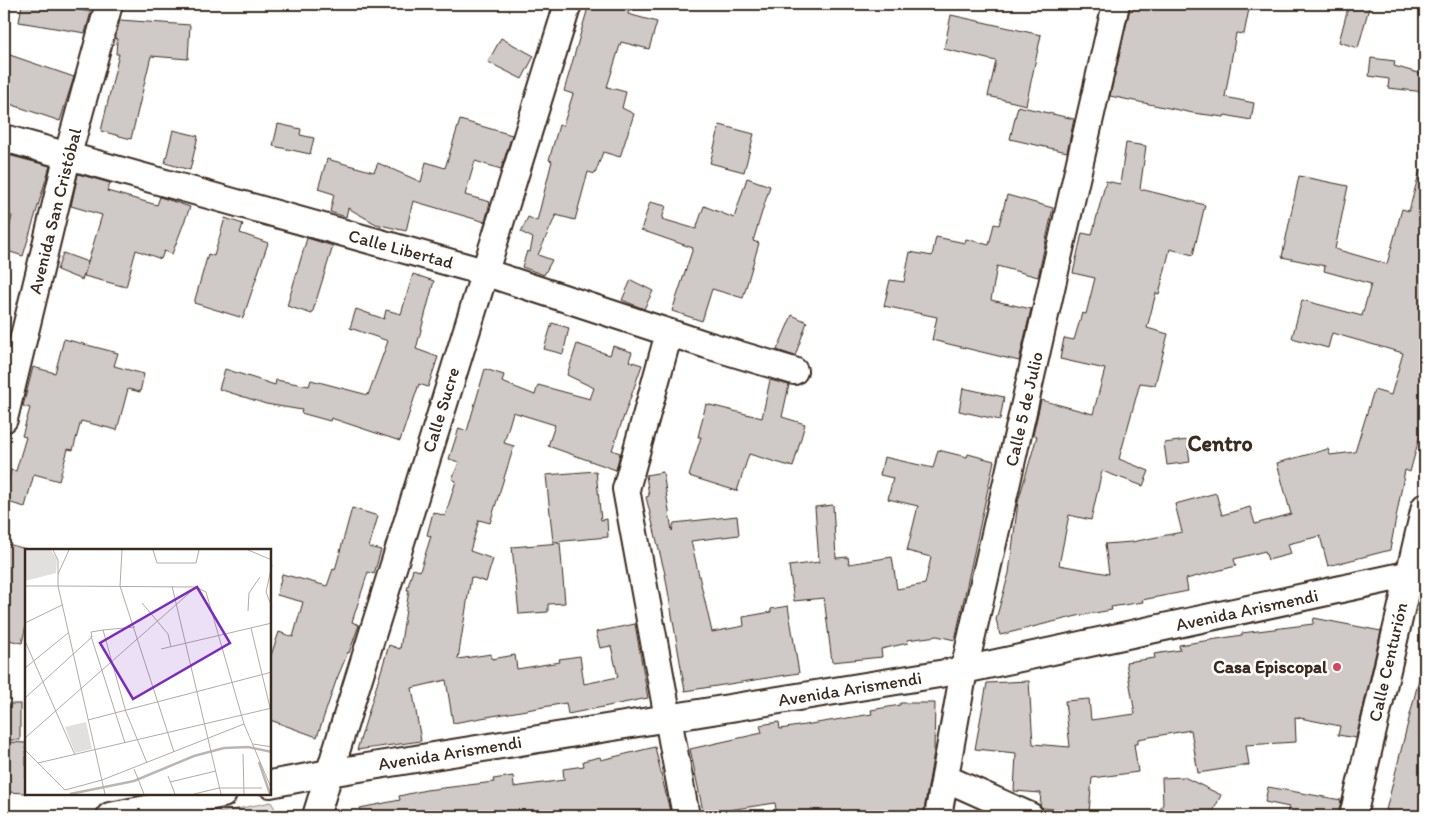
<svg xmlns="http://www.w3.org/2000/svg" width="1429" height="820" font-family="Itim,sans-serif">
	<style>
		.green { fill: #e2e0de; stroke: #8e857e }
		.building { fill: #cfcac7; stroke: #3b2a1e }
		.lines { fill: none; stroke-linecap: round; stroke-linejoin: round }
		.minor-casing { stroke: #3b2a1e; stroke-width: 30 }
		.minor { stroke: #fff; stroke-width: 26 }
		.poi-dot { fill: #d1495b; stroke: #fff; stroke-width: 2 }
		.labels { text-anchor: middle; stroke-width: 5; stroke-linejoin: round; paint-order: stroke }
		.street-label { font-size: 18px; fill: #3b2a1e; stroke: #fff }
		.poi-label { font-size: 18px; font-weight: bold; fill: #3b2a1e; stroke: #fff; text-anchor: end }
		.district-label { font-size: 22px; font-weight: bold; fill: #3b2a1e; stroke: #fff }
		.inset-river { fill: none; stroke: #bcb6b3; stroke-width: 2.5 }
		.inset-road { fill: none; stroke: #b1aaa5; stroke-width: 1 }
		.view { fill: #7b2cbf; fill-opacity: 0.15; stroke: #7b2cbf; stroke-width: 2.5 }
		.inset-edge { fill: none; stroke: #3b2a1e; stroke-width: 2.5 }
	</style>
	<rect width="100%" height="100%" fill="#fff"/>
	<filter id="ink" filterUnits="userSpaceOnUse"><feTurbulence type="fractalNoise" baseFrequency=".02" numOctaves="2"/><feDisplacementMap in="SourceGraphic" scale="10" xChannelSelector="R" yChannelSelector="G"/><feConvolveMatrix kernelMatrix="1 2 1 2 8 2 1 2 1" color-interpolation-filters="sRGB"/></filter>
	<g filter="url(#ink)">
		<polygon class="green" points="271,802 279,816 203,816"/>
		<g class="building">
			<polygon points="22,4 45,4 91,12 85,33 19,22"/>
			<polygon points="589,4 630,4 628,14 657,22 649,49 621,42 607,87 626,92 622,108 634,114 620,157 603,152 595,174 588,172 575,220 556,215 538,255 552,260 544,275 522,267 527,251 530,252 533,238 521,232 528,217 537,221 552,161 549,160 559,125 563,126 573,94 564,91"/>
			<polygon points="1131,4 1250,4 1244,34 1236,33 1225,97 1254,103 1251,120 1225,115 1224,117 1193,113 1110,96"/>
			<polygon points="1349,4 1370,4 1358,48 1339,42"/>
			<polygon points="951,15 1041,35 1026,105 988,96 996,61 944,49"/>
			<polygon points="120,20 190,25 188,59 151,56 131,139 101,131 119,54 116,54 117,39 115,38"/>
			<polygon points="501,38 534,56 522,79 488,62"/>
			<polygon points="4,53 74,77 60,121 4,102"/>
			<polygon points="1371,58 1395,61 1394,66 1425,75 1425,92 1388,88 1389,79 1369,76"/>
			<polygon points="1018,106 1074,119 1067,152 1010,139"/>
			<polygon points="460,120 512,135 501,169 475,161 465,195 490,202 485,222 413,201 406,231 376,224 348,208 346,217 330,212 334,194 318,189 327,159 374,172 378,163 421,182 426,162 445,168"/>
			<polygon points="278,124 301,129 300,135 314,138 310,154 273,146"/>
			<polygon points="720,125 754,134 744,172 710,163"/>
			<polygon points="173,130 198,136 190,170 165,163"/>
			<polygon points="1126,143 1146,146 1140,189 1205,205 1193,255 1170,249 1159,294 1156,293 1147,328 1168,334 1155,385 1140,383 1119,459 1149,471 1143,486 1102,471 1091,520 1069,515 1059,565 1109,574 1105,544 1132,542 1182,532 1175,504 1216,493 1222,515 1250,507 1255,524 1291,514 1277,463 1328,449 1330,455 1355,452 1374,390 1391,395 1403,353 1332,333 1328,348 1292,338 1302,300 1362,316 1371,284 1324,271 1325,266 1282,257 1299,176 1348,186 1335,249 1387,264 1402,209 1409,211 1420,170 1425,170 1425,417 1410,472 1405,470 1390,550 1328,566 1320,536 1288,544 1291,554 1268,560 1265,551 1234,559 1236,566 1186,579 1188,591 1142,600 1143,602 1111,607 1112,610 1077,616 1000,635 996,619 1009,573 1018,502 1037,436 1033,435 1041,400 1093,414 1105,369 1060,359 1064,338 1074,340 1082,313 1086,314 1095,278 1073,273 1082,233 1092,235 1106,181 1120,184"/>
			<polygon points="4,154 50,166 23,256 4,250 12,216 4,214"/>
			<polygon points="78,174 110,183 107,191 157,205 160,197 190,207 172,254 164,251 161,259 136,250 126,287 84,276 88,262 82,280 57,270 63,253 88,262 102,215 71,206"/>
			<polygon points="747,178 770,186 753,241 759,243 743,298 712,289 702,321 672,311 693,248 641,230 650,202 666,206 662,219 696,229 704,206 734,218"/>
			<polygon points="1007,195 1053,208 1038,277 997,266 991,300 1031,309 1019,361 932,340 937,317 884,306 890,280 904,282 910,252 932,256 936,237 965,243 966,239 989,245 994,224 999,225"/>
			<polygon points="225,218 243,224 240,233 268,243 243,318 194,303 208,254 214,256"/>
			<polygon points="307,238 333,246 312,314 287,306"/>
			<polygon points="413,274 434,281 416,349 438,357 428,387 419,384 400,441 331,418 330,421 301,413 302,410 266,404 219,389 225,369 275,385 276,380 309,386 311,380 368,395 388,341 350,328 356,309 384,319 386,310 401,314"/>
			<polygon points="631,280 653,291 644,309 622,300"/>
			<polygon points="792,315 807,322 795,356 777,350"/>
			<polygon points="552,323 569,328 563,354 544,349"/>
			<polygon points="64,339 118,353 114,366 144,374 140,392 128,389 117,430 81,421 73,450 68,449 59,481 34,474 25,507 4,501 11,470 16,471 26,437 22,436 30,408 23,406 33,367 55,373"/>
			<polygon points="577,344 610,355 613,346 632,352 629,361 642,365 612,450 620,453 616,470 548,446 555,425 513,412 504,443 514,446 490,523 479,520 470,551 493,559 486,582 471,577 458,659 491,654 492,659 515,655 517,669 560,662 559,659 580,656 584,684 618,677 611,646 600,648 596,632 635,624 648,698 568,714 566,703 453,723 446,680 412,688 421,741 357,750 389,645 400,649 409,590 407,590 413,569 420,571 431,536 427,535 433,512 445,516 456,481 452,479 459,462 449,459 459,428 467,431 485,369 504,375 502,382 535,395 538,385 590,399 594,388 567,375"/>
			<polygon points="770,380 789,385 782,417 805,424 793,467 749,454 737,491 689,476 701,437 698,437 706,404 762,418"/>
			<polygon points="963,388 1004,397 1000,420 959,411"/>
			<polygon points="1187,440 1190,462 1167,465 1164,443"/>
			<polygon points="938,450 967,457 968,454 994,461 955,640 937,636 907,640 908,643 881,649 882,657 832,662 824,598 794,601 789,566 819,562 815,507 833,505 836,558 848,557 849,564 892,557 897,589 925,584 931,557 907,551 918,506 888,499 893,478 880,475 884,457 933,468"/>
			<polygon points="596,471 601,520 607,519 608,537 553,542 546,475"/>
			<polygon points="663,472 672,531 674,523 737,516 739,535 691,541 712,632 744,626 743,617 771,612 771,609 788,606 799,673 685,691 665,574 646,497 649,496 646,475"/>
			<polygon points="352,508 378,516 369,547 381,550 374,574 368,572 352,622 359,625 349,653 348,652 336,681 317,737 270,720 270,658 279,632 293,637 303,602 277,595 282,574 327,586 333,569 335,570"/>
			<polygon points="4,543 26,549 26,625 22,643 4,639"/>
			<polygon points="560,543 565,603 548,604 548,612 519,614 512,547"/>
			<polygon points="1314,618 1381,631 1356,738 1338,735 1340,726 1295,717 1296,742 1246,745 1249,765 1198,773 1191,730 1138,739 1138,744 1134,744 1138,772 1092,778 1089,812 1043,808 1040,806 1041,793 1014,791 1016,753 975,749 987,683 1029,681 1033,744 1070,747 1065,701 1089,699 1091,720 1135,714 1126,662 1155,658 1154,654 1180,650 1179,645 1242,635 1242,633 1313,624"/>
			<polygon points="1419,679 1425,679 1425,816 1410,816 1386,810"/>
			<polygon points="900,703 935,703 934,752 923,816 777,816 775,803 729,810 730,816 704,816 690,749 762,733 760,725 779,722 780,729 872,714 871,710 900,705"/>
			<rect x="4" y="704" width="16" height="36"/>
			<polygon points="7,742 26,743 26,793 6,792"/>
			<polygon points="655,747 671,816 639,816 638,813 620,816 360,816 360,808 400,800 399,796 426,790 494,782 493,779 513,776 514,787 564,780 563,769 584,766 583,761 600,757 601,760"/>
			<polygon points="1184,777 1221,795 1211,816 1157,816 1163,804 1162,778"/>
			<polygon points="1268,787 1341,800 1338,816 1308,816 1287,812 1289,807 1265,802"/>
		</g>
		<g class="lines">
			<g class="minor-casing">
				<g id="minor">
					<polyline points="4,138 484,272 707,345 794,371"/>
					<polyline points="669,333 626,489 686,816"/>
					<polyline points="4,419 67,158 109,4"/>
					<polyline points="945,778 1030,816"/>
					<polyline points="270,784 329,773 964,670 1425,571"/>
					<polyline points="110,816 223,794"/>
					<polyline points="316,816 568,4"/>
					<polyline points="938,816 964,670 1116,4"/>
					<polyline points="1353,816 1425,507"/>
				</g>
			</g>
			<use href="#minor" class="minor"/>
		</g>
	</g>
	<circle class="poi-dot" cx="1337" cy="667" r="5"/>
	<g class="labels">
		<g class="street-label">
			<text transform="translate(55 211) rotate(-76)" y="6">Avenida San Cristóbal</text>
			<text transform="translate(401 249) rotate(15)" y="6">Calle Libertad</text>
			<text transform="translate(1024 409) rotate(-77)" y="6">Calle 5 de Julio</text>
			<text transform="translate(441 410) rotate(-73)" y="6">Calle Sucre</text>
			<text transform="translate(1247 610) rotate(-12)" y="6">Avenida Arismendi</text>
			<text transform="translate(1388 662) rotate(-77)" y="6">Calle Centurión</text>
			<text transform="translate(850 689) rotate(-9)" y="6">Avenida Arismendi</text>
			<text transform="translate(450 753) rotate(-9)" y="6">Avenida Arismendi</text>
		</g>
		<g class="poi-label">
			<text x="1327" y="673">Casa Episcopal</text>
		</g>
		<g class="district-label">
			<text x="1220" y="451">Centro</text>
		</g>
	</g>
	<g transform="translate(25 549)">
		<rect width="246" height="246" fill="#fff"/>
		<path d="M0,1H26L32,10L31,24L0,32ZM61,173L67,200L50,204L40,178Z" fill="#e2e0de"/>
		<path class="inset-river" d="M234,213L245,245M45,245L109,232L169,207L199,199L223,198L247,203"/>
		<path class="inset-road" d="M28,1L33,11V37L171,38L181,43L219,175L247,241M97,1L95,37L149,203M128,1L132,14H171L174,1M223,1L247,11M247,16L241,43L247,58M33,25L44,1M0,37H33L80,245M147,37L196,245M117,54L143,85L146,98M223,62L224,44L235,28M0,74L37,56M226,79L247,167M78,81L110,78M66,87L100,194M0,92L50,206M136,100L247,74M0,119L43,84M0,149L67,88L66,83L78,81L101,163L122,214M63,171L247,123M0,189L170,39M228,195L247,198M0,201L40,241L77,231M218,205L219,245M13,214L247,159M109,220L119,245M143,227L150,245M77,231L219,175M145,233L191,222M169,245L194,239H237"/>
		<path class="view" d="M172,38L205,94L108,150L75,94Z"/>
		<rect width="246" height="246" class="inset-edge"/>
	</g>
	<rect width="1429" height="820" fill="none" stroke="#fff" stroke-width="20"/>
	<rect x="10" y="10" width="1409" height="800" fill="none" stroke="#3b2a1e" stroke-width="2" filter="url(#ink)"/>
</svg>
